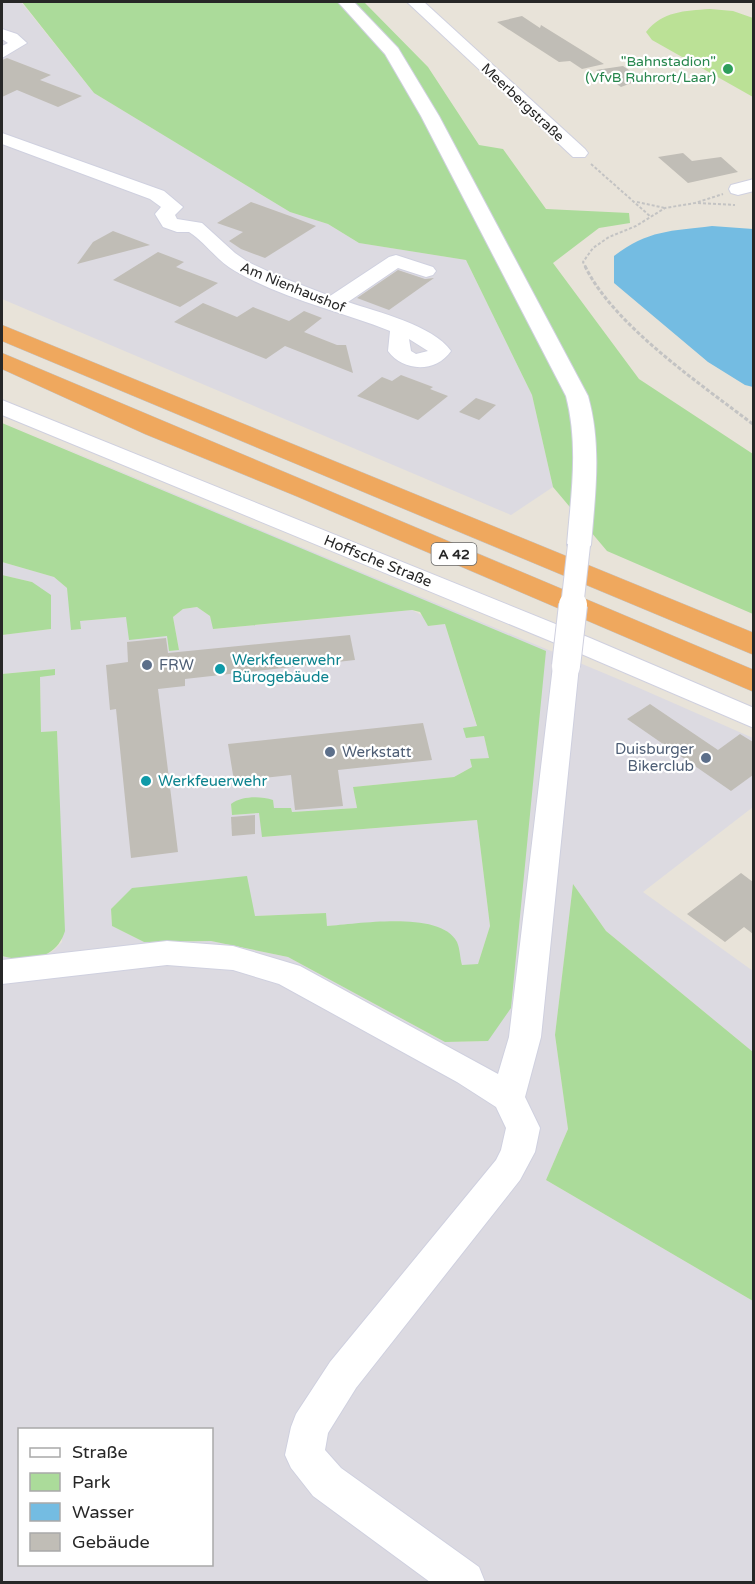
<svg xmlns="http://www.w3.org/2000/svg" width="755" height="1584" font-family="'Varela Round',sans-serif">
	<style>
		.industrial { fill: #dcdae1; fill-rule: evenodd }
		.green { fill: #abdb9a }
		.pitch { fill: #bbe196 }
		.water { fill: #74bce2 }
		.building { fill: #c0bdb6 }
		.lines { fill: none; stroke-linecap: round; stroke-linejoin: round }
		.minor-casing { stroke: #cfd0df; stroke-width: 2 }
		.highway-casing { stroke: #c3c3c3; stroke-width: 1 }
		.path-far1 { stroke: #c3c3c3; stroke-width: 2; stroke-dasharray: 3 2; stroke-linecap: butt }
		.path { stroke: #c3c3c3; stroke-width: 3; stroke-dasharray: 4 2; stroke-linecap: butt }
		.minor { fill: #fff; fill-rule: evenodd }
		.highway { fill: #efa85e; fill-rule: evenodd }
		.minor-bridge-far1-casing { stroke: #cfd0df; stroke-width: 24; stroke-linecap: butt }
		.minor-bridge-casing { stroke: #cfd0df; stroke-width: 30; stroke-linecap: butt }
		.minor-bridge-far1 { stroke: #fff; stroke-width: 22 }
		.minor-bridge { stroke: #fff; stroke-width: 28 }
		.leisure-dot { fill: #2e9e5b; stroke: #fff; stroke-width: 2 }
		.service-dot { fill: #5c6f8a; stroke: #fff; stroke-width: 2 }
		.culture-dot { fill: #0f9aa8; stroke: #fff; stroke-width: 2 }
		.labels { text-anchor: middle; stroke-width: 4.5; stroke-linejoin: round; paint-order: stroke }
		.far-leisure-label { font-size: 14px; fill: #27864d; stroke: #fff; text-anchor: end }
		.far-street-label { font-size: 14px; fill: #272727; stroke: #fff }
		.shield { fill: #fff; stroke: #686868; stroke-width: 1.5 }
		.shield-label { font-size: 14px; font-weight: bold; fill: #272727 }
		.street-label { font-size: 15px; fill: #272727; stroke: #fff }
		.culture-label { font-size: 15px; fill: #0d838f; stroke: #fff; text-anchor: start }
		.service-label { font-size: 15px; fill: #4e5e75; stroke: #fff; text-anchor: start }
	</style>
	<rect width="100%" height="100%" fill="#e8e3d9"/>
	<g class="industrial">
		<polygon points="2,2 21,2 94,93 290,212 328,224 359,243 466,260 532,395 553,487 511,515 2,299"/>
		<path d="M2,422L630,684L753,738V807L643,892L753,971V1052L606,931L573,885L555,1035L568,1129L546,1180L753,1301V1582H2V956L24,960L38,958L53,951L62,942L57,731L41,732L40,677L54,669L2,674V635L51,629L32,582L2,575V562L54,577L67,588L80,621L126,617L167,636L169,651L179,650L173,617L183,609L197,607L210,616L214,629L412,610L425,617L428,626L445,624L477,727L466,738L484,736L489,758L470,759L472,767L454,777L353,787L357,808L292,812L291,808L274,809L231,804L232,815L259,813L263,837L477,820L490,926L478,964L462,966L456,941L400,921L327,926L325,913L255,916L133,888L111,909L112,926L144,942L211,941L288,957L445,1042L488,1041L545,652ZM20,1430H212V1564H20Z"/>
	</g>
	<g class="green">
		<polygon points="22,2 364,2 428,67 479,145 503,149 546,209 629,213 630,223 599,228 553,263 639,379 753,454 753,614 607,551 553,487 532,395 466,260 359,243 328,224 290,212 94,93"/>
		<path d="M2,423L546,651L511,1008L488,1041L445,1042L288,957L211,941L144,942L112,926L111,909L132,888L247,876L255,916L326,913L327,926C357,924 441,910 457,942C460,949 460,958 462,965L478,964L490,926L477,820L262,837L259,813L232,815L231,804C242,796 260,796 273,800L274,808H291L292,812L357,808L353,787L454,777L472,767L470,759L489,758L484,736L466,738L463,728L477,726L445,624L428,626L420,612L412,610L213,629L210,616L197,607L183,609L173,617L179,650L169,651L167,636L129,640L126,617L80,621L81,629L71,630L67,588L54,577L2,562Z"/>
		<polygon points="2,575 32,582 51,595 51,629 2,635"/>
		<path d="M55,669V675L40,677L41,732L57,731L65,931C56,960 27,963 2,956V674Z"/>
		<polygon points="573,884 606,931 753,1052 753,1301 546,1180 568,1129 555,1035"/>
	</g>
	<path class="pitch" d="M710,9L733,11L753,18V97L652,40L646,32C663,11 684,11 710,9Z"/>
	<path class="water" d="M712,226L753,229V387L745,385L708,362L614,283V256C648,230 671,231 712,226Z"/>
	<g class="building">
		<polygon points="522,16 540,28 541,25 604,64 582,69 570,61 559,62 497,22"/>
		<polygon points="7,58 51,75 40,80 82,96 58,107 17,90 2,97 2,60"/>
		<polygon points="623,66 642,79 621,87 596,70"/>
		<polygon points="683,153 692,161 721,157 738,172 688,183 658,157"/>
		<polygon points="251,202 290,216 316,226 265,258 241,249 229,241 243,232 217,223"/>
		<polygon points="113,231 150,245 77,264 93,242"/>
		<polygon points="158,252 184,262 176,267 218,283 180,307 113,280"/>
		<polygon points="398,270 425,279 434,278 389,310 357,298"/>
		<polygon points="203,303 237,317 253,307 289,321 304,311 322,318 304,332 337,345 346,345 353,373 285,346 266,359 174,322"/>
		<polygon points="401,375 433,387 430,389 448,396 418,420 357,396 382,377 392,381"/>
		<polygon points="476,398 496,405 479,420 459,412"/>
		<polygon points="350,635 355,660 185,679 185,686 158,689 178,852 131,858 116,709 110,710 106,665 128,662 127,642 166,638 168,653"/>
		<polygon points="650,704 718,750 740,734 753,742 753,775 731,791 627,719"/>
		<polygon points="423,723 432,760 338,770 343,806 295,810 291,775 234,781 228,744"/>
		<polygon points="255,815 255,834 232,836 231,817"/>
		<polygon points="741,873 753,882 753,934 744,927 725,942 687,914"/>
	</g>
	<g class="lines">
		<g class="minor-casing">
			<g id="minor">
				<path d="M338,2H354L398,48L439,116L588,396C602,446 595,495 591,545L588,550L579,552L570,550L567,545C571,495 579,446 566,396L421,116L385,54Z"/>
				<polygon points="407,2 424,2 585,149 588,153 585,157 573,157"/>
				<polygon points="2,29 17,34 27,43 2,58 2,46 8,43 2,39"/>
				<path d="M2,133L164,191L183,207L175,215L177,219L202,223L235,253L248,262L278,276L330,296L389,257L396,255L433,267L436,271L433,275L426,277L398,268L348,302C377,312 433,325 451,351C436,373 403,372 388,351L390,331C339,311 283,299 235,271C217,261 206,243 189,232H177L163,227L155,214L161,207L150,199L2,144ZM409,339L428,351L416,354L411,351Z"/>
				<polygon points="754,179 754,191 738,195 731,193 729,189 731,185"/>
				<polygon points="2,400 590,638 754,708 754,728 572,650 2,415"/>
				<polygon points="566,657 575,660 579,666 541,1037 525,1097 540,1128 535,1152 520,1180 356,1388 328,1433 325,1450 341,1468 479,1567 485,1582 430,1582 313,1496 291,1468 285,1455 291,1427 296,1414 330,1362 496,1160 501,1150 506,1128 496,1107 457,1082 279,984 233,970 167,965 2,984 2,960 167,941 233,946 300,966 498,1074 509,1037 553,666 557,660"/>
			</g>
		</g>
		<g class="highway-casing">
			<g id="highway">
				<polygon points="2,325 754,633 754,655 2,341"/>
				<polygon points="2,353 754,670 754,692 296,496 145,434 2,369"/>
			</g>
		</g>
		<g class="path-far1">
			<polyline points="591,164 651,217"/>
			<polyline points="637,202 665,208"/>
			<polyline points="698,203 735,205"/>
			<polyline points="586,268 583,262 593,248 609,237 636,226 665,208 695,203 723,194"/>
		</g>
		<path class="path" d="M585,266C613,325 702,385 754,425"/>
		<use href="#minor" class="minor"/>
		<use href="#highway" class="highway"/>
		<g class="minor-bridge-far1-casing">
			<polyline id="minor-bridge-far1" points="572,607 579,545"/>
		</g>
		<g class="minor-bridge-casing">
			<polyline id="minor-bridge" points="566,666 573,605"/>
		</g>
		<use href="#minor-bridge-far1" class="minor-bridge-far1"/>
		<use href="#minor-bridge" class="minor-bridge"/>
	</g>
	<circle class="leisure-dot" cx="728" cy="69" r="6"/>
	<g class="service-dot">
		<circle cx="147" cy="665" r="6"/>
		<circle cx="330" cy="752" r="6"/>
		<circle cx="706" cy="758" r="6"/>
	</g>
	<g class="culture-dot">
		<circle cx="220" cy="669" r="6"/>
		<circle cx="146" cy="781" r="6"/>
	</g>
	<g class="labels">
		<g class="far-leisure-label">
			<text x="716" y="66">"Bahnstadion"<tspan x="716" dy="16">(VfvB Ruhrort/Laar)</tspan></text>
		</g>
		<g class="far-street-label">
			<text transform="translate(523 102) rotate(43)" y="5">Meerbergstraße</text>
			<text transform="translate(293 287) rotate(22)" y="5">Am Nienhaushof</text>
		</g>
		<rect class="shield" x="431.5" y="543" width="45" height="22" rx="4.5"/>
		<g class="shield-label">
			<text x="454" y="559">A 42</text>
		</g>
		<g class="street-label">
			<text transform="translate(378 561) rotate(22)" y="5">Hoffsche Straße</text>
		</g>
		<g class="culture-label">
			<text x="232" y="665">Werkfeuerwehr<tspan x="232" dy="17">Bürogebäude</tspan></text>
			<text x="158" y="786">Werkfeuerwehr</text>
		</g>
		<g class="service-label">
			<text x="159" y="670">FRW</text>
			<text x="694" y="754" text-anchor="end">Duisburger<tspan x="694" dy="17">Bikerclub</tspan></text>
			<text x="342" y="757">Werkstatt</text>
		</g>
	</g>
	<rect width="755" height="1584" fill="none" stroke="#272727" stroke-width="6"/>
	<rect x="18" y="1428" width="195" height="138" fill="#ffffff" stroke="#a9a9a9" stroke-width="1.5"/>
	<rect x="30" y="1448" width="30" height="9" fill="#ffffff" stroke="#a9a9a9" stroke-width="1.5"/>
	<text x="72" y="1458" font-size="18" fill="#272727">Straße</text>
	<rect x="30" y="1473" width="30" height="18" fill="#abdb9a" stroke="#a9a9a9" stroke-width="1.5"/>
	<text x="72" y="1488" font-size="18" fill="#272727">Park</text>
	<rect x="30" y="1503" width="30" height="18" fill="#74bce2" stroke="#a9a9a9" stroke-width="1.5"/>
	<text x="72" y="1518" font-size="18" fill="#272727">Wasser</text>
	<rect x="30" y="1533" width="30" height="18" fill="#c0bdb6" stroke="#a9a9a9" stroke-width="1.5"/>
	<text x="72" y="1548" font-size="18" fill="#272727">Gebäude</text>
</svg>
